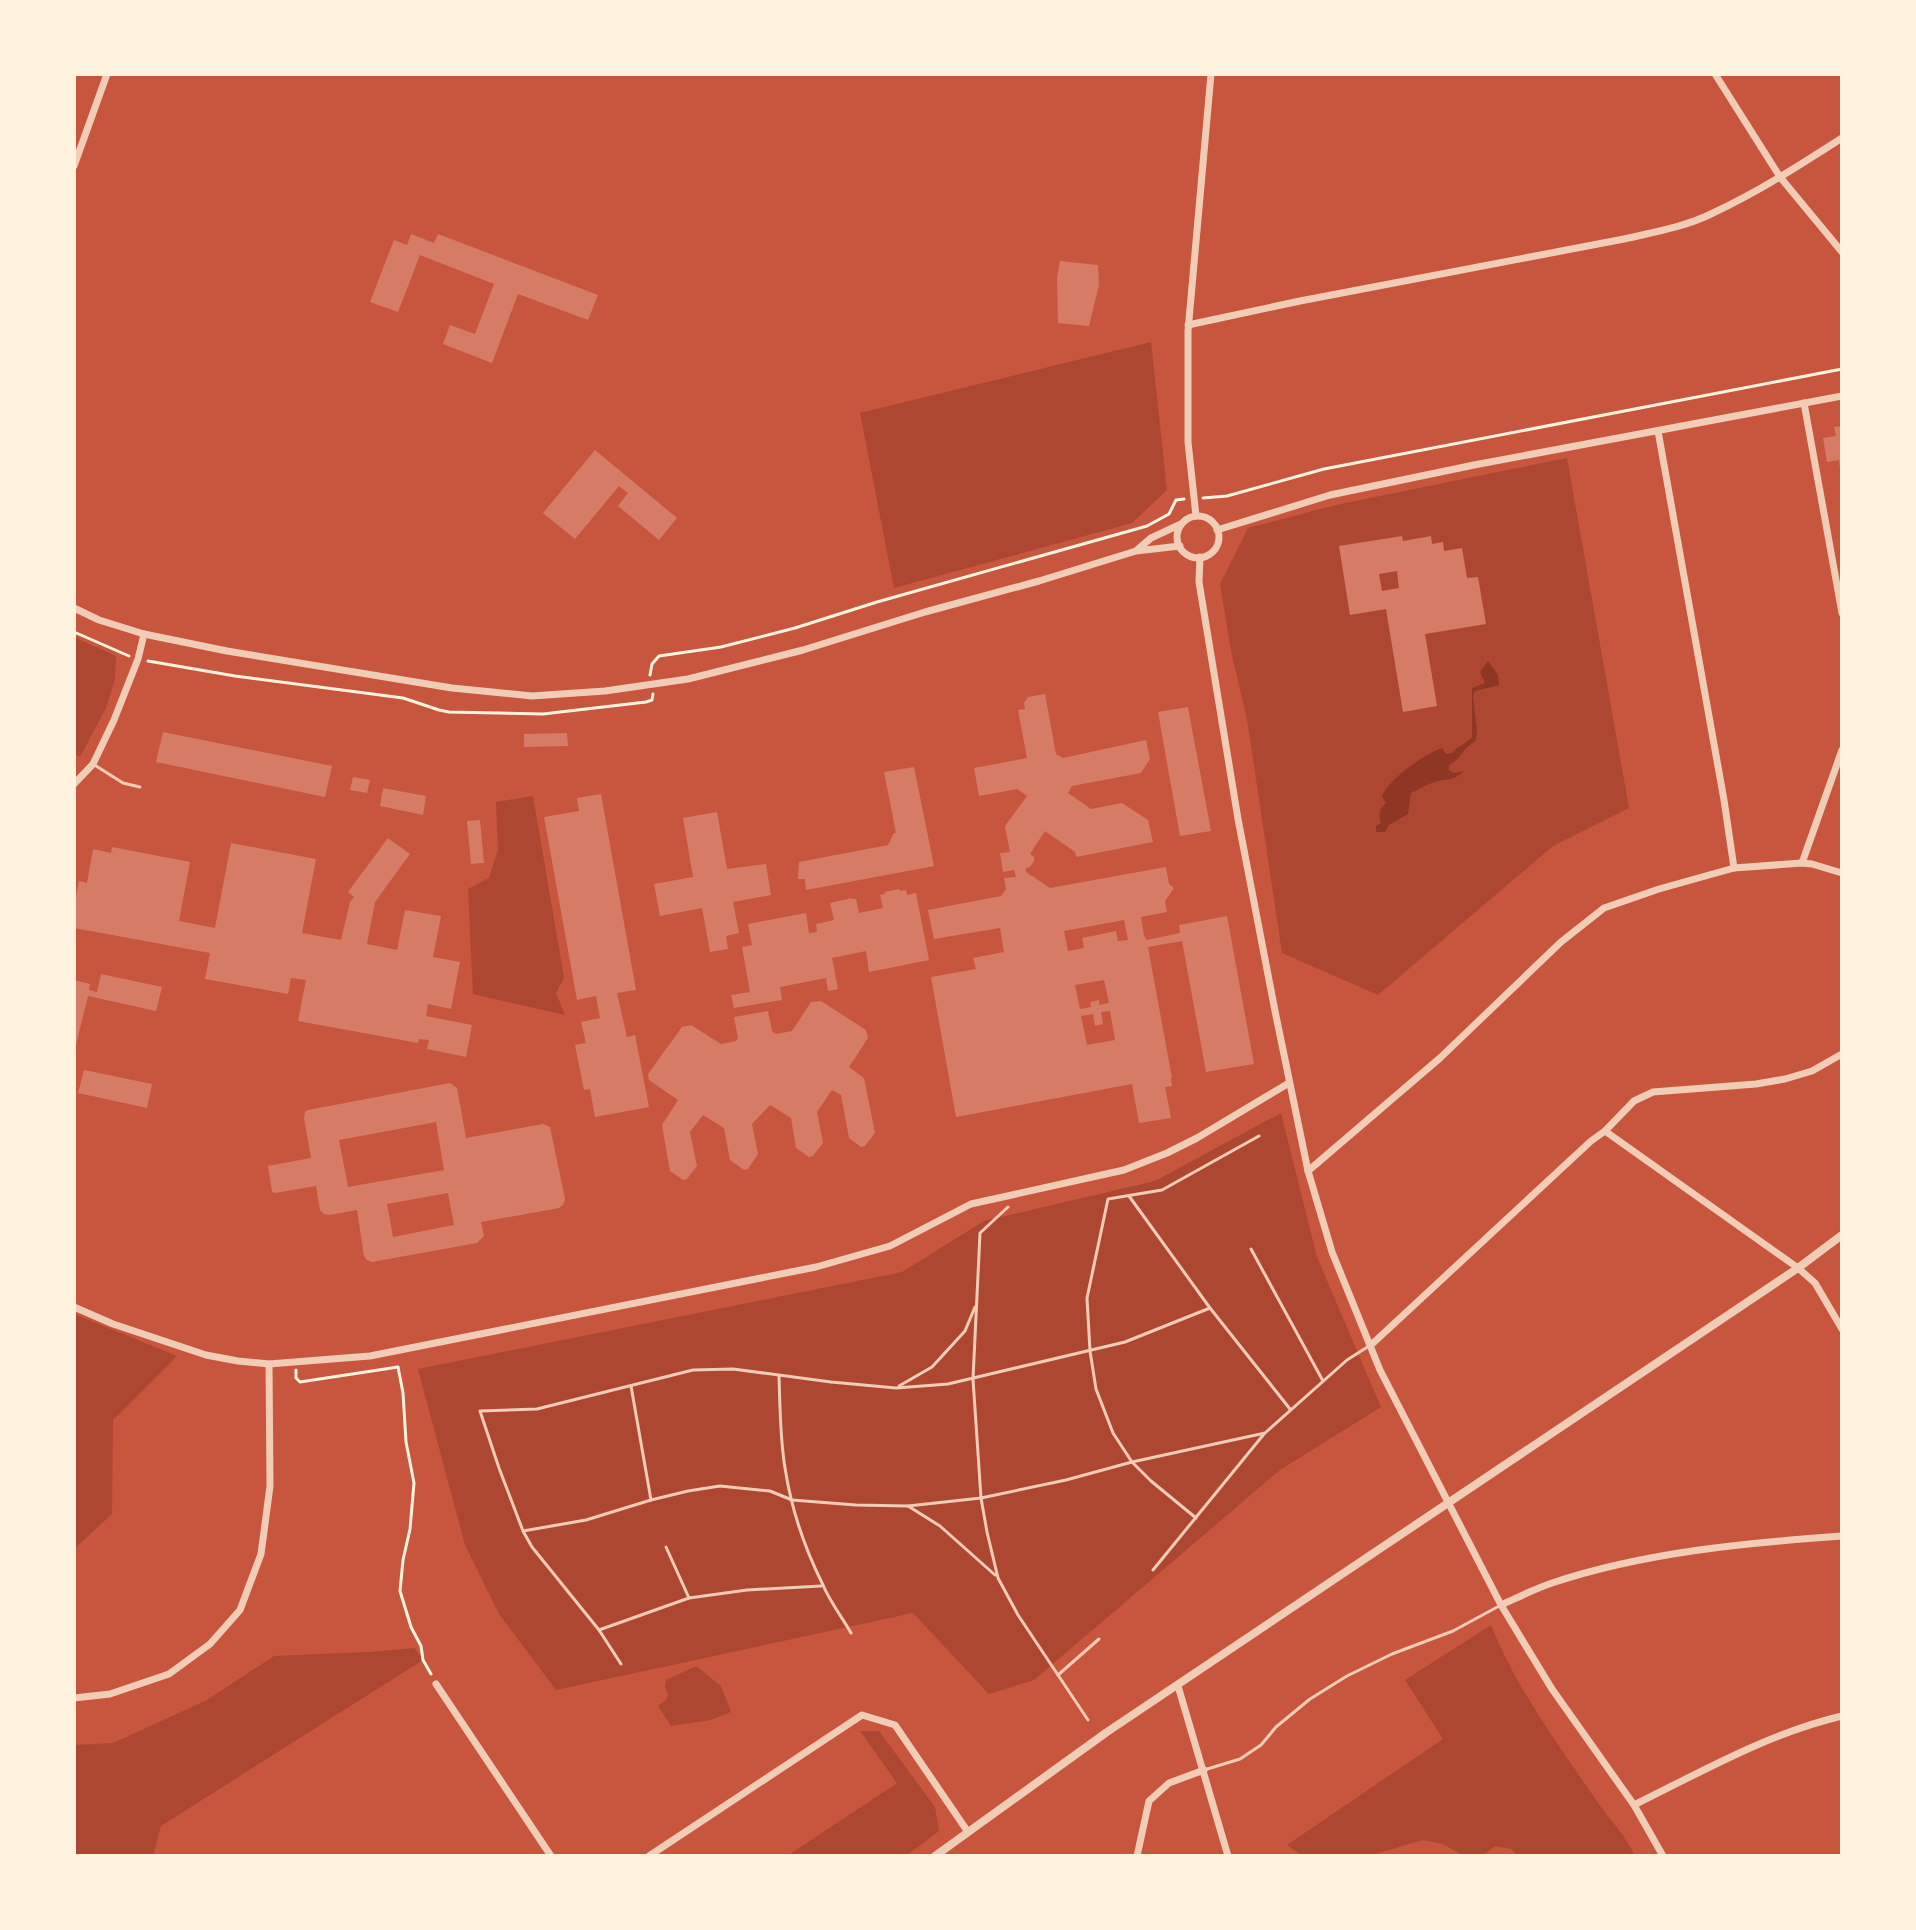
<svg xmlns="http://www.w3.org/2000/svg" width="1916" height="1930" font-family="Arial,sans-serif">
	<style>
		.green { fill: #ae4732 }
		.water { fill: #8f3625 }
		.building { fill: #d67c66; fill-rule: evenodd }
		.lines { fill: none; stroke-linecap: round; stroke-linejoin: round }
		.path { stroke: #fff3e0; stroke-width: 3 }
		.service { stroke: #f1ccb7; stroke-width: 3 }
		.minor { stroke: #f1ccb7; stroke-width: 7 }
		.tertiary { stroke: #f1ccb7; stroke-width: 8 }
	</style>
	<rect width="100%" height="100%" fill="#c8553d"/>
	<g class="green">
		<polygon points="1151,342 1167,490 1132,523 894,588 860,413"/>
		<polygon points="1567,458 1629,808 1553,846 1378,995 1282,953 1247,719 1231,651 1220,584 1248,528 1336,505"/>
		<polygon points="74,637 116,656 115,679 106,708 80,757 74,753"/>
		<polygon points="533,796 564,978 556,993 565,1015 473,994 468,889 489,878 498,850 496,802"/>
		<polygon points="1281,1113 1317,1257 1381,1407 1280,1470 1034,1680 989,1694 913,1613 556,1690 499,1614 465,1545 418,1369 902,1272 984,1221 1155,1181"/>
		<polygon points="74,1314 177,1356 113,1420 112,1514 74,1549"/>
		<path d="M1491,1625C1516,1688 1558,1744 1596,1800C1609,1819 1626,1836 1635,1856H1517L1512,1849L1495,1846L1483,1856H1464L1443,1844L1423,1840L1372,1855H1301L1287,1845L1443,1739L1405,1680Z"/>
		<polygon points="415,1648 423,1660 161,1826 153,1856 74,1856 74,1745 113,1743 207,1700 274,1656 369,1652"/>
		<polygon points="696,1666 721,1686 731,1712 711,1720 671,1726 658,1706 666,1700 668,1695 665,1687 666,1680"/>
		<polygon points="860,1731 879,1731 935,1807 939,1831 906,1856 787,1856 897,1783"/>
	</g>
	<path class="water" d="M1488,661L1498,675L1499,685L1475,691L1473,696L1477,730L1476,740C1472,744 1466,747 1464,751C1459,758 1457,760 1449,765V770L1454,773L1464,771C1455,780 1450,779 1438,781C1429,783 1420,789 1411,793L1408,814L1389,825L1385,832H1376V826L1381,823C1378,814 1379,809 1386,803L1382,797C1387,780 1426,753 1442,748L1446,754L1452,753C1457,746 1465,745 1472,737V688L1485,683L1480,672Z"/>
	<g class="building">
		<polygon points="411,234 434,243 438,234 598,295 588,320 518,294 492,363 443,344 450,325 475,334 494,284 420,255 398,312 370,302 394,240 407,245"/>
		<polygon points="1060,261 1098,265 1099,285 1089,326 1058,323 1057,278"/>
		<polygon points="1842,426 1842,469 1840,469 1839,460 1827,462 1823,438 1836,436 1834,427"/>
		<polygon points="595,450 677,518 659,540 618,506 628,493 619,486 575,539 543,513"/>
		<path d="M1402,536L1403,541L1431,536L1432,544L1443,542L1444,551L1462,548L1467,578L1478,577L1486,624L1425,634L1437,706L1403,712L1386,609L1350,615L1339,546ZM1397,571L1399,588L1382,591L1379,574Z"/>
		<path d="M1045,694L1056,754L1063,758L1146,740L1150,759L1141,773L1072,786L1068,793L1091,809L1122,803L1148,820L1153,842L1076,857L1075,852L1045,831L1030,854L1034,857V861L1030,867L1026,868V872L1050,888L1166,867L1169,884L1174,888L1165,901L1167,912L1141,917L1144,936L1147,940L1180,933L1179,925L1227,916L1254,1064L1206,1072L1182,941L1148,947L1172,1078H1171L1172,1086L1165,1087L1171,1118L1139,1123L1132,1084L956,1117L931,977L976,969L973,958L1004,952L1000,928L934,939L928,910L1001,896L1006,889L1004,878L1016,877L1014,870L1003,872L1000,853L1010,852L1005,826L1027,796L1017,789L979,796L974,768L1027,758L1018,710L1025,709L1024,703L1028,697ZM1124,920L1128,940L1118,941L1116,931L1082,938L1084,948L1068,951L1064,931ZM1104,980L1109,1003L1099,1005V1000L1090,1002L1091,1007L1080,1009L1075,985ZM1110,1011L1115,1040L1087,1045L1081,1016L1093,1014L1095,1026L1103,1024L1101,1012Z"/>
		<polygon points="1188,707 1211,831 1180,836 1158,712"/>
		<polygon points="163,732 332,766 325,797 156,762"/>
		<polygon points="567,733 568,746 524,747 524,734"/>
		<polygon points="914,767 934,866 806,890 805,879 798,879 799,862 888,845 894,833 896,833 884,772"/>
		<polygon points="353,777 370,780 367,793 350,790"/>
		<polygon points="383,788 426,796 423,815 380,806"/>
		<polygon points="601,794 636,990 617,993 627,1037 635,1035 649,1107 595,1117 590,1089 584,1090 575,1045 586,1043 581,1022 600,1018 596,996 577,1000 544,817 579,811 577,798"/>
		<polygon points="717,812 727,869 766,864 771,895 733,902 739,933 726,936 728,949 710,952 702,908 660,916 654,884 693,877 683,818"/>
		<polygon points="480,820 484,863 471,864 467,821"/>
		<polygon points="388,838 410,854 375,902 367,944 397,950 405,910 441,916 433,957 460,962 451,1009 428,1004 426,1016 472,1025 466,1057 427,1049 429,1040 419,1039 418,1043 298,1021 306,980 291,978 288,994 205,979 210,953 74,928 74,907 79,881 87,883 93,849 111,853 112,847 190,862 179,921 215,928 231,843 316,859 302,933 341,940 350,902 354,897 348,892"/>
		<polygon points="899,889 900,891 906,890 907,895 916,893 929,960 869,972 866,951 832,958 838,989 828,991 826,978 780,987 782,1000 734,1008 731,995 750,992 742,947 752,945 748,924 806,913 809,933 817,932 816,924 834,920 830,903 852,898 852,899 856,899 859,913 883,908 880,895 885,894 885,892"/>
		<polygon points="101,974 162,987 156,1011 88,996 74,1053 74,980 90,984 89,990 97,992"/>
		<polygon points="821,1001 866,1030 868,1038 849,1067 864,1078 875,1133 865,1146 861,1147 849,1138 841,1095 832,1090 817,1112 823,1143 813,1156 809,1157 796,1148 791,1118 770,1105 752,1124 758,1154 748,1169 744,1170 730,1160 724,1128 703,1115 690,1132 697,1166 687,1179 683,1180 670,1171 662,1125 678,1100 649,1080 648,1074 682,1027 691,1025 721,1044 736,1041 738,1038 734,1017 768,1011 772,1031 776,1034 792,1031 811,1002"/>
		<polygon points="84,1070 152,1084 147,1108 78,1093"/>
		<path d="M450,1083L457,1088L466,1138L543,1124L550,1127L565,1199L563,1205L559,1208L481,1222L484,1236L477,1243L372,1262L367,1260L364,1256L357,1210L330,1215L324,1214L320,1210L316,1186L275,1193L272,1192L268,1166L311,1158L304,1118L305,1112L308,1110ZM436,1122L444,1170L348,1187L339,1140ZM448,1193L454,1225L393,1237L387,1204Z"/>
	</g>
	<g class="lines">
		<g class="path">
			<polyline points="1203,498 1227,496 1324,469 1842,369"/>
			<polyline points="74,632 129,656"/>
			<polyline points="148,661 235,676 403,698 439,710 449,712 543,714 646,702 652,700 653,694"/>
			<polyline points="650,675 652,664 659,656 721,647 795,628 877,602 1147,526 1169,514 1176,500 1184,499"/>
			<polyline points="296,1370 296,1378 300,1382 398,1367 403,1393 406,1442 414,1483 410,1529 403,1560 400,1591 411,1627 421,1646 423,1660 431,1674"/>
		</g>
		<g class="service">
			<polyline points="93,764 123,783 140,787"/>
			<polyline points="1129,1196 1210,1308 1290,1409"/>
			<polyline points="1008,1207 980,1233 973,1379 981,1498 987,1532 998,1578 1018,1615 1088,1720"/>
			<polyline points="1251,1249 1323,1381"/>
			<path d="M779,1376C780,1406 780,1438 785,1468C791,1507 805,1549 823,1585C830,1602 842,1617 851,1633"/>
			<polyline points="631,1386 651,1500"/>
			<polyline points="899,1386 932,1367 965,1331 975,1307"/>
			<polyline points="908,1506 940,1526 995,1575"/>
			<polyline points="1196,1518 1151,1481 1132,1462 1113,1433 1096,1389 1090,1351 1087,1298 1108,1199 1162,1190 1259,1136"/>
			<polyline points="523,1531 586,1520 651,1500 688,1491 720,1486 770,1491 792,1500 856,1505 908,1506 981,1498 1066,1480 1132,1462 1265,1433 1347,1360 1369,1346"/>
			<polyline points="666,1547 689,1598"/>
			<polyline points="1153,1570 1264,1434"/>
			<polyline points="599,1630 689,1598 747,1590 821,1586"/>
			<polyline points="621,1664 599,1630 532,1547 523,1531 499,1468 480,1411 537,1409 693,1370 733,1369 831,1382 896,1388 948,1384 1125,1342 1210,1308"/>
			<polyline points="1058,1675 1099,1639"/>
			<polyline points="1204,1770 1240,1759 1261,1745 1276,1727 1310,1699 1347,1676 1392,1654 1453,1631 1501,1605"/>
		</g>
		<g class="minor">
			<polyline points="1715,74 1780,177 1842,252"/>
			<polyline points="74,166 107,74"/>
			<path d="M1188,325L1300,301L1624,239C1654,232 1685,227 1713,213C1758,192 1800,165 1842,138"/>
			<polyline points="1804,403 1842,613"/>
			<polyline points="1658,431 1724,800 1734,868"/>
			<polyline points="1196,516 1188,442 1188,331 1211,74"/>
			<circle cx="1198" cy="537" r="21"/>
			<polyline points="1217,530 1330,495 1474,465 1842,396"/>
			<polyline points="1137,550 1151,538 1181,524"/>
			<polyline points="1200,557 1199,582 1238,819 1275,1011 1308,1171 1332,1252 1380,1370 1501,1605 1552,1689 1634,1805 1663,1856"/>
			<polyline points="74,608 99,620 144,634 227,651 452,688 532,696 605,691 688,679 803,650 925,612 1039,581 1136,551 1180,546"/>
			<polyline points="74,784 93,764 114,720 138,659 144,634"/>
			<polyline points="1802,863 1842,750"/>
			<polyline points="1605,1131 1798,1268 1815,1283 1842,1329"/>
			<polyline points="1308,1171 1440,1058 1561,942 1604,908 1659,889 1734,868 1802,863 1812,864 1842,873"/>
			<polyline points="74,1307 113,1324 206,1355 238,1361 269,1364 370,1356 816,1267 890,1246 971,1204 1124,1170 1167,1153 1197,1138 1289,1083"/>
			<polyline points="1371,1345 1591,1141 1605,1131 1634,1101 1653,1092 1756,1084 1785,1079 1812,1071 1842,1054"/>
			<path d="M1501,1605C1517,1598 1534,1589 1552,1583C1645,1552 1745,1543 1842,1536"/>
			<polyline points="436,1684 551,1856"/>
			<polyline points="1178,1686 1228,1856"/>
			<polyline points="74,1698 110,1694 169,1674 210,1644 240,1610 261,1554 270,1486 269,1364"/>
			<path d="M1634,1805C1701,1772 1769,1733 1842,1716"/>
			<polyline points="649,1856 862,1715 895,1725 968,1832"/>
			<polyline points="1137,1856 1149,1801 1169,1783 1204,1770"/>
		</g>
		<polyline class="tertiary" points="935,1856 1107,1732 1798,1268 1842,1235"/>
	</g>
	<rect width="1916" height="1930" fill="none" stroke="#fff3e0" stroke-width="152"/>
</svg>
